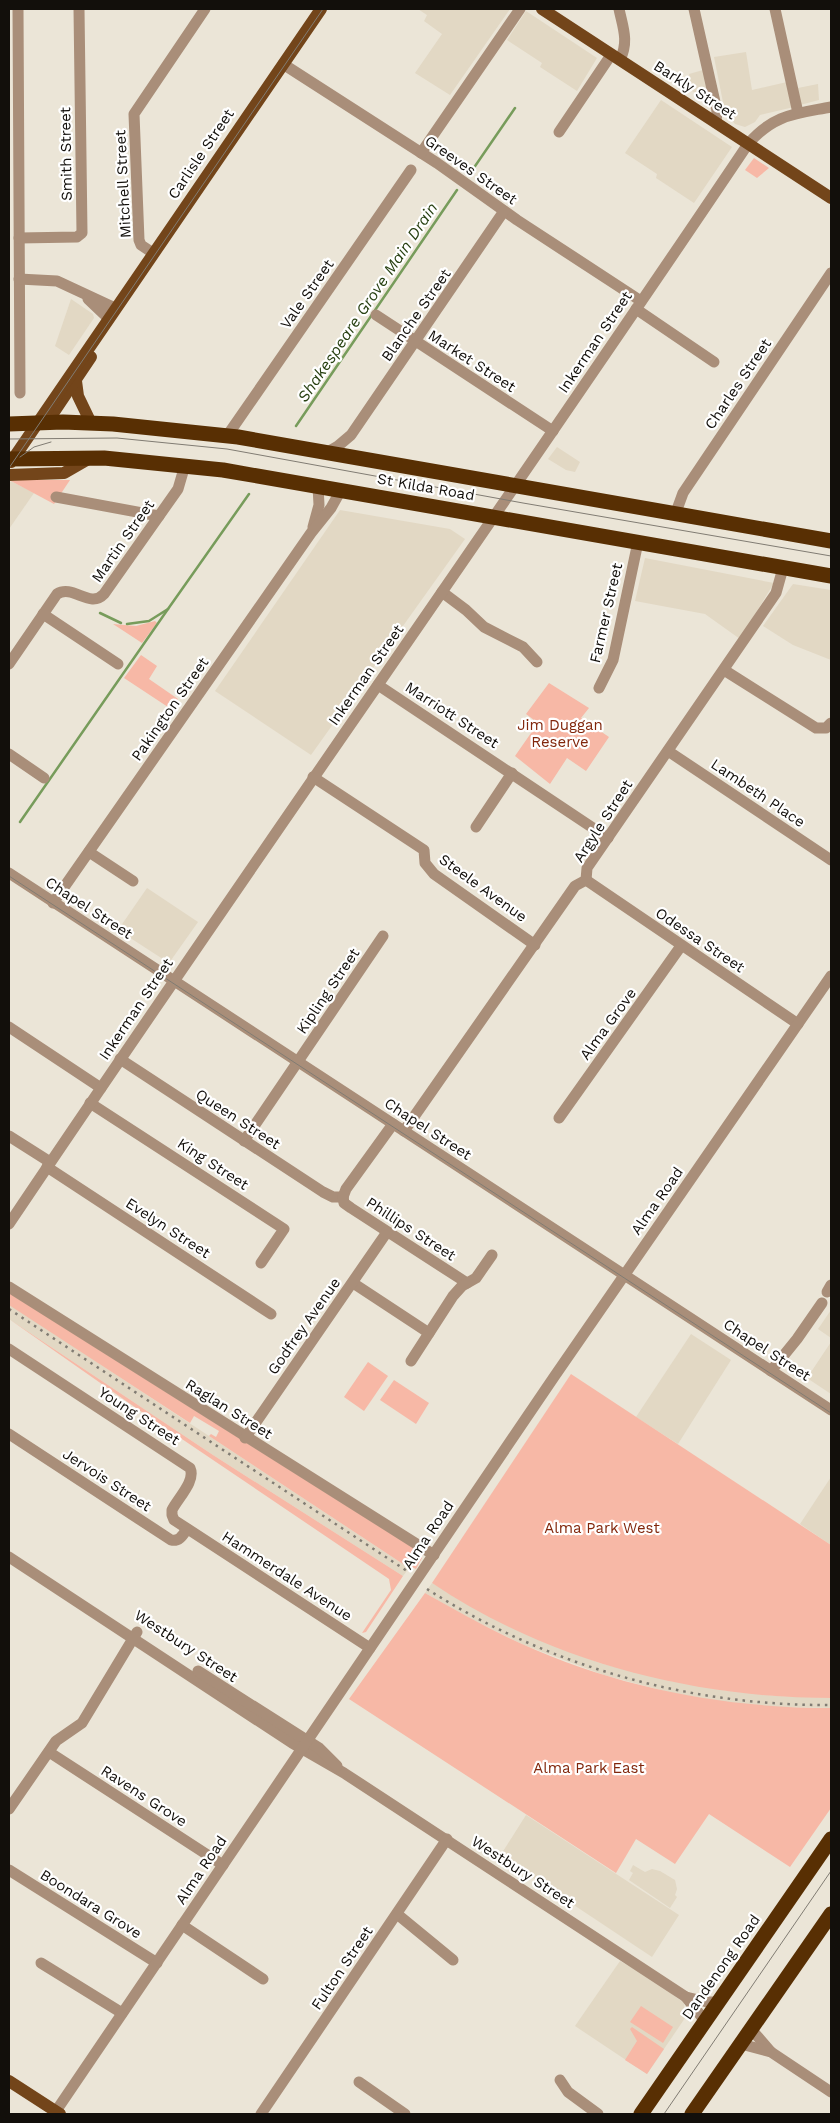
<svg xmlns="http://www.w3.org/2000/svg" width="840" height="2123" font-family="'Work Sans',sans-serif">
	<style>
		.built { fill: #e2d8c4 }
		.green { fill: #f7b8a6 }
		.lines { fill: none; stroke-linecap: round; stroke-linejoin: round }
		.stream { stroke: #779c5b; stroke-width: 2.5 }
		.minor { stroke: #a98e79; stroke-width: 11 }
		.major { stroke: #73451a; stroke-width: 12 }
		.highway { stroke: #582f03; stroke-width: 15 }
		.tram { stroke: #817c73; stroke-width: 1 }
		.rail { stroke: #817c73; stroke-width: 2.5; stroke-dasharray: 2.5 5; stroke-linecap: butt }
		.labels { text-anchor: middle; stroke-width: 4.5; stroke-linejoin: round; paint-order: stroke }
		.street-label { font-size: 15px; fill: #120f0b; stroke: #fff }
		.park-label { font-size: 15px; fill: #81260b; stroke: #fff }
		.water-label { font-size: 16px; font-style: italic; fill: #284112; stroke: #fff }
	</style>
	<rect width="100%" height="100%" fill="#ebe5d7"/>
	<g class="built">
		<polygon points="418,9 510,9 450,95 415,73 442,34 424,21 427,15"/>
		<polygon points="526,11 597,58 577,91 540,67 542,63 507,40"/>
		<polygon points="746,52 752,90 787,82 794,107 760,115 755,122 745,127 735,124 725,112 714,57"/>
		<polygon points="703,70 711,102 692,91 689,74"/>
		<polygon points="818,84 819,100 800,105 798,88"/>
		<polygon points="661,100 732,147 694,203 656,178 657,174 625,153"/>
		<polygon points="71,299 93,314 94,318 69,355 55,346"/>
		<polygon points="557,447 580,462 575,472 566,470 548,459"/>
		<polygon points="11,481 34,493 9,529 9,484"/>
		<polygon points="340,510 450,529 465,539 311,755 215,691"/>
		<polygon points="645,558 774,583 740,639 705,614 635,601"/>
		<polygon points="793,584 831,590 831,660 793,645 763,626"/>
		<polygon points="147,888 198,922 169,963 118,930"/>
		<polygon points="9,1304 409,1568 403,1576 213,1455 9,1319"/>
		<polygon points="831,1310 831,1338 818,1329"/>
		<polygon points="691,1334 731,1360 678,1444 636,1417"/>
		<polygon points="831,1342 831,1394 807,1378"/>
		<polygon points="831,1477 831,1545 800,1524"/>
		<polygon points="432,1583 499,1621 557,1647 600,1663 671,1681 722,1690 776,1696 831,1698 831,1708 771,1707 724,1702 672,1693 604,1675 524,1645 471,1619 425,1593"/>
		<polygon points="526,1815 679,1915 652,1957 500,1856"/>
		<polygon points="633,1865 645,1872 652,1869 660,1871 675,1880 677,1889 675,1895 677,1897 670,1908 629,1880 633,1873 630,1871"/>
		<polygon points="620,1961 652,1979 684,2003 685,2018 647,2074 575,2026"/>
	</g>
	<g class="green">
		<polygon points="754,158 769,168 757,178 745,170"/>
		<polygon points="22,480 70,480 54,504 11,481"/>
		<polygon points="155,621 157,623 142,643 113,624 136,626"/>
		<polygon points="141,655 157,666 149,679 178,699 171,709 124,678"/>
		<polygon points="549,683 589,708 581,718 609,737 586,771 567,758 550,784 515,756 538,723 526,714"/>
		<polygon points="9,1293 420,1552 422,1558 416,1569 410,1566 409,1568 209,1436 211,1434 216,1437 219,1431 194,1416 190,1423 9,1305"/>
		<polygon points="9,1319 213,1455 403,1576 366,1632 362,1633 391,1590 389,1579 136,1408"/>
		<polygon points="368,1362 388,1376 364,1411 344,1397"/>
		<path d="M571,1374L831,1545V1698C692,1698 548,1661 432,1583Z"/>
		<polygon points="394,1380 429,1403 416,1424 380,1400"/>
		<path d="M425,1593C457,1611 489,1629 522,1644C619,1688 725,1708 831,1708V1808L790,1867L709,1814L675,1864L636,1839L616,1873L349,1699Z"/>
		<polygon points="641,2006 673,2027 663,2043 630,2022"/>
		<polygon points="632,2027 664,2049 647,2074 625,2060 637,2041 630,2029"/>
	</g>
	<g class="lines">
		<g class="stream">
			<polyline points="471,172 515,108"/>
			<polyline points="296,426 457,190"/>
			<polyline points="100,613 121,623"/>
			<polyline points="127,624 149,621 168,609 249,494"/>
			<polyline points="20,822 168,609"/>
		</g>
		<g class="minor">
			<polyline points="18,9 20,393"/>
			<path d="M619,9C623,28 629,41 620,60"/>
			<polyline points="694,9 717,111 716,123"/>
			<polyline points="775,9 798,113"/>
			<polyline points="283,64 437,163 517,220 641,301"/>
			<polyline points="559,132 611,55"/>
			<polyline points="421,153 520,9"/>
			<polyline points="19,238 77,237 82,233 79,9"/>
			<polyline points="153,253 141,245 139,240 134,114 205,9"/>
			<polyline points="19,279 57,281 115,308"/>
			<polyline points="88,299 108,318"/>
			<polyline points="636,309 714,362"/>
			<polyline points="376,315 553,431"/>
			<polyline points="227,436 411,170"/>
			<polyline points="326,453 338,446 351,435 504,211"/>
			<polyline points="56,497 159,516"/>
			<polyline points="675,515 683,493 831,273"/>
			<polyline points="313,527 319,505 318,486"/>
			<polyline points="442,592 466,610 484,627 523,647 537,662"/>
			<polyline points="43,614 118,664"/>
			<path d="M9,664L57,594C73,584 90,609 104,594L178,489L185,465"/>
			<polyline points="724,670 816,728 826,728 831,723"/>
			<polyline points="378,685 608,838"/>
			<polyline points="599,688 613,660 638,542"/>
			<polyline points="668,751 831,860"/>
			<polyline points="9,754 44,778"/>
			<polyline points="313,777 424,850 425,863 434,874 535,945"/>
			<polyline points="476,827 512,773"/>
			<polyline points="89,852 133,881"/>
			<polyline points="9,873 831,1410"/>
			<polyline points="586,880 798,1024"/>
			<polyline points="53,903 311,533 331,508 341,490"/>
			<polyline points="9,1027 101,1088"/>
			<polyline points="120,1059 323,1192 333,1197 343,1197"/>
			<polyline points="90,1103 284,1229 261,1263"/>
			<polyline points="559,1118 681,946"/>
			<polyline points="404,1131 575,886 586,880 587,868 776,593 783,568"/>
			<polyline points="9,1136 50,1162"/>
			<polyline points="244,1141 383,936"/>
			<polyline points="47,1167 271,1314"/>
			<polyline points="343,1197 344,1203 351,1208 467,1283"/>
			<polyline points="343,1197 346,1189 393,1124"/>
			<path d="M9,1224C252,862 505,506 748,144C774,114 795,114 831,107"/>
			<polyline points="353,1283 429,1333"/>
			<polyline points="9,1287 434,1555"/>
			<polyline points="827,1292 831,1285"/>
			<path d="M9,1349L190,1468C196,1481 178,1498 172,1510V1515L174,1520L370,1648"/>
			<polyline points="411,1361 453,1296 462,1286 476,1278 492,1255"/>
			<polyline points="771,1371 797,1339 822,1303"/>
			<path d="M9,1434L171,1540C179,1542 183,1535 187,1529"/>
			<polyline points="245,1438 387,1232"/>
			<polyline points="9,1557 292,1743 344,1773 686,1997 707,2002 718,2002"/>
			<polyline points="198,1671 319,1748 337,1766"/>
			<polyline points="49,1752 223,1865"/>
			<polyline points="9,1809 56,1741 82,1723 137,1632"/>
			<polyline points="9,1870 157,1963"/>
			<polyline points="397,1914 453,1960"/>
			<polyline points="182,1925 263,1979"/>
			<polyline points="41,1963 122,2013"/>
			<polyline points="686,1997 705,2021"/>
			<polyline points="751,2029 771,2052"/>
			<polyline points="741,2044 771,2052 831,2092"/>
			<polyline points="560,2080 568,2092 598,2114"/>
			<polyline points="359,2082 405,2114"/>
			<polyline points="54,2114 554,1377 831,976"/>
			<polyline points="261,2114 447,1839"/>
		</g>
		<g class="major">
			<polyline points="542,9 831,198"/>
			<polyline points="76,381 78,396 91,423"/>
			<polyline points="52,415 91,357"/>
			<polyline points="11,462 321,9"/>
			<polyline points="9,475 64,473 90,458"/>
			<polyline points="9,2081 60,2114"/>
		</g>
		<g class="highway">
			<polyline points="9,424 63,422 113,424 238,437 831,541"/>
			<polyline points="9,459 104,458 223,470 831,576"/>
			<polyline points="641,2114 831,1839"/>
			<polyline points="692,2114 831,1914"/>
		</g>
		<g class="tram">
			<polyline points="9,439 117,438 227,449 523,503 831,556"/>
			<polyline points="20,457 34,447 51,442"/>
			<polyline points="9,468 323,9"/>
			<polyline points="9,876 831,1413"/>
			<polyline points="664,2114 831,1871"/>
		</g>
		<g class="rail">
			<polyline points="9,1309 407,1571"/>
			<path d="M427,1589C548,1666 688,1706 831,1705"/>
		</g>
	</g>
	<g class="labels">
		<g class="street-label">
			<text transform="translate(695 90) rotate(33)" y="5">Barkly Street</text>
			<text transform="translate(66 154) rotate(-91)" y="5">Smith Street</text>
			<text transform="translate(201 154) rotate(-56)" y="5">Carlisle Street</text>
			<text transform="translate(471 170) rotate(35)" y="5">Greeves Street</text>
			<text transform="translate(123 184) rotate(-93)" y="5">Mitchell Street</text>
			<text transform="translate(307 294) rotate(-55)" y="5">Vale Street</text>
			<text transform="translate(416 315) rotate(-55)" y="5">Blanche Street</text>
			<text transform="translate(595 342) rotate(-56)" y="5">Inkerman Street</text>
			<text transform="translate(472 361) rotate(33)" y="5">Market Street</text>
			<text transform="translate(738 384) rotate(-56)" y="5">Charles Street</text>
			<text transform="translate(426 487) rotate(10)" y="5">St Kilda Road</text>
			<text transform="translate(123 541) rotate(-55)" y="5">Martin Street</text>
			<text transform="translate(606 613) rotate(-77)" y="5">Farmer Street</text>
			<text transform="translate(366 675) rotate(-55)" y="5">Inkerman Street</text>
			<text transform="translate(170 709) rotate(-55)" y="5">Pakington Street</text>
			<text transform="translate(452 715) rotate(33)" y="5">Marriott Street</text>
			<text transform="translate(758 793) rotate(34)" y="5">Lambeth Place</text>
			<text transform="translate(603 821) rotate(-57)" y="5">Argyle Street</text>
			<text transform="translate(483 888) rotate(36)" y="5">Steele Avenue</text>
			<text transform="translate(89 908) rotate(33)" y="5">Chapel Street</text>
			<text transform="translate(700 940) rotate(34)" y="5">Odessa Street</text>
			<text transform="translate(328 991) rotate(-56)" y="5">Kipling Street</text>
			<text transform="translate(136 1009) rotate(-56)" y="5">Inkerman Street</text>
			<text transform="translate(608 1024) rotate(-54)" y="5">Alma Grove</text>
			<text transform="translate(238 1119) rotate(33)" y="5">Queen Street</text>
			<text transform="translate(428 1129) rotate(33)" y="5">Chapel Street</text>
			<text transform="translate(213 1164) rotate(33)" y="5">King Street</text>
			<text transform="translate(657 1201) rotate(-55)" y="5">Alma Road</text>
			<text transform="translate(168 1228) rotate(33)" y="5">Evelyn Street</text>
			<text transform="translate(411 1229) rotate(33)" y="5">Phillips Street</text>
			<text transform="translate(304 1326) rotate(-55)" y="5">Godfrey Avenue</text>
			<text transform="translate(767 1350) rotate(33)" y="5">Chapel Street</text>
			<text transform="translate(229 1409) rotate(32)" y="5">Raglan Street</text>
			<text transform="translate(139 1416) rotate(33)" y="5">Young Street</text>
			<text transform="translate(107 1480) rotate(33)" y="5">Jervois Street</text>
			<text transform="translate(428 1535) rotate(-56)" y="5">Alma Road</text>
			<text transform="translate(287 1576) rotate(33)" y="5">Hammerdale Avenue</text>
			<text transform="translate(186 1646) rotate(33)" y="5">Westbury Street</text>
			<text transform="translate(144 1796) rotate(33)" y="5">Ravens Grove</text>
			<text transform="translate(201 1870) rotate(-56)" y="5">Alma Road</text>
			<text transform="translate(523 1872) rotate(33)" y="5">Westbury Street</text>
			<text transform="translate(91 1904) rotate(32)" y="5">Boondara Grove</text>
			<text transform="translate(721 1967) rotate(-55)" y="5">Dandenong Road</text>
			<text transform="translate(342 1968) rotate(-56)" y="5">Fulton Street</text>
		</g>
		<g class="park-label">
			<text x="560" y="730">Jim Duggan<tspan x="560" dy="17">Reserve</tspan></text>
			<text x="602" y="1533">Alma Park West</text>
			<text x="589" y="1773">Alma Park East</text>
		</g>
		<g class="water-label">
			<text transform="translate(367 302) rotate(-56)" y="6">Shakespeare Grove Main Drain</text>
		</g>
	</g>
	<rect width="840" height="2123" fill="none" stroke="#120f0b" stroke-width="20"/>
</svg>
